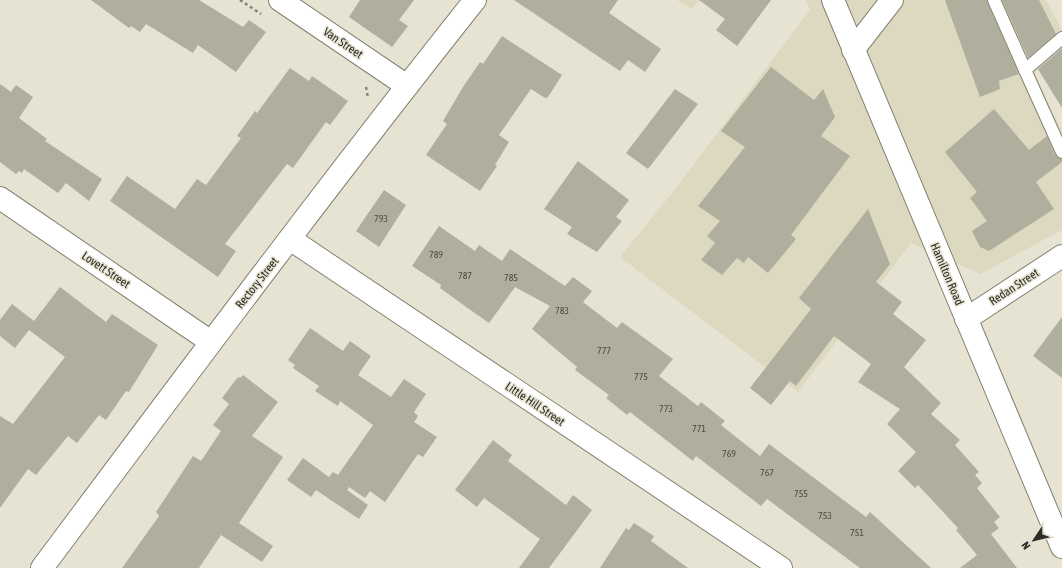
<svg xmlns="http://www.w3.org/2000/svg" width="1062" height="568" font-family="'Asap Condensed',sans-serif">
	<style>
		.built { fill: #ddd8c0 }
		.building { fill: #b0ae9d }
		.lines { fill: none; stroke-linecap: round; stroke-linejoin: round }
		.service-casing { stroke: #838171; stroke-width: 14 }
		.minor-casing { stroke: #838171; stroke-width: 24 }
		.tertiary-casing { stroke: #838171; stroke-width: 24 }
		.secondary-casing { stroke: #838171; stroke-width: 24 }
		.path { stroke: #87857a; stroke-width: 2.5; stroke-dasharray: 3 3; stroke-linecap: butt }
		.service { stroke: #fff; stroke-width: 12 }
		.minor { stroke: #fff; stroke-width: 22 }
		.tertiary { stroke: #fff; stroke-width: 22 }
		.secondary { stroke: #fff; stroke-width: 22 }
		.labels { text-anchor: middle; stroke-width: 3; stroke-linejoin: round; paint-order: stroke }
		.number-label { font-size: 10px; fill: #4e4c44 }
		.street-label { font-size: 12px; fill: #2d2c26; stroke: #e6e3d2 }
	</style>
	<rect width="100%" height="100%" fill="#e6e3d2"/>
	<g class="built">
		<polygon points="677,0 700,0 691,9"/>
		<polygon points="806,0 1046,0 1062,30 1035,74 1062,133 1062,230 980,274 911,243 798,392 620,257 676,188 810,10"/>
	</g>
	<g class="building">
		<polygon points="91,0 199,0 243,27 249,20 266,32 236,72 198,45 193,53 146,24 140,32 131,26 129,28"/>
		<polygon points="360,0 414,0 399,20 408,26 392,47 349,17"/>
		<polygon points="514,0 618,0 609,13 661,49 645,72 628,60 620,71"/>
		<polygon points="699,0 771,0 737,46 716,30 725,19"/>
		<polygon points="945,0 987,0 1019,74 999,81 1000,89 980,97"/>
		<polygon points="1002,0 1039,0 1056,34 1028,58"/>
		<polygon points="502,36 562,75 548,97 545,98 531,89 499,135 509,142 495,165 497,166 480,191 426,155 447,124 443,121 463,87 480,62 483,64"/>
		<polygon points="1062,48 1062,108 1038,69"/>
		<polygon points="771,67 814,100 823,89 835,117 821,136 850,156 791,235 796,239 768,273 748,257 744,263 737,258 722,275 701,260 715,243 707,236 720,221 698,206 745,147 721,131"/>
		<polygon points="290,68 309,81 312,76 348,101 330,125 326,122 293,168 287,164 225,244 236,251 218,277 110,201 127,176 175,209 197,179 206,185 241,138 237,136 255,111 257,113"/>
		<polygon points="0,84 11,92 16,85 33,97 19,118 47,139 45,141 102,179 89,201 66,183 58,193 24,169 22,173 19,171 16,174 0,162"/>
		<polygon points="675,89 698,104 648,169 626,153"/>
		<polygon points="994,109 1029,150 1047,136 1055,155 1062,159 1062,162 1036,182 1054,209 989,251 980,247 972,231 987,221 970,198 977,192 945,152"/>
		<polygon points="578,161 629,200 616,217 622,221 597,252 567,234 572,227 544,209"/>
		<polygon points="384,190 406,205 379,247 356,231"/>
		<polygon points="868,209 890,264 876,282 902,302 893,314 926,340 904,367 941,403 931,414 960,440 955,445 979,472 975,475 982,483 977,488 1000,517 994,522 999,528 991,534 1017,568 960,568 977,555 956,530 958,528 918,485 915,488 898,471 916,452 887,424 900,409 858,382 871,364 834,336 796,386 790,381 771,405 750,388 811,309 799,298"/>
		<polygon points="439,226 475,251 479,245 502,261 510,249 565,286 573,277 592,291 583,302 617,328 622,322 673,359 659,376 698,406 701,402 725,421 721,425 760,456 769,444 866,517 870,512 931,568 860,568 767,499 761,506 696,456 693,461 630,412 627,415 606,398 609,395 575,370 577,367 532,329 550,306 515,287 489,323 469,309 440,288 441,285 412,266"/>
		<polygon points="60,287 106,322 112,314 158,345 129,392 126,391 106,420 99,415 77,443 68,436 36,475 28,469 0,508 0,416 13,424 65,357 29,330 15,348 0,336 0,320 12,304 34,321"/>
		<polygon points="1062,317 1062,378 1033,356"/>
		<polygon points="310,328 343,351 350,341 371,356 358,375 391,397 404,379 426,394 414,412 418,416 414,422 437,437 423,457 418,454 385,502 370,491 365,498 349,487 347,490 368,505 359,519 316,490 311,497 287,480 303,458 329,477 333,472 338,475 373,425 340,401 338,406 315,391 319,386 293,368 295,365 288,360"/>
		<polygon points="243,375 278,402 252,436 283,457 239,523 273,546 262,562 221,535 199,568 122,568 159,516 156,512 193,456 201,461 221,431 213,425 229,404 222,398 238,377 240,378"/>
		<polygon points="493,440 512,455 508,461 566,505 573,495 592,510 549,568 519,568 540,539 484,498 477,507 455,490"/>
		<polygon points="634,523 654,536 651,541 688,568 600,568 626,528 629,530"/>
	</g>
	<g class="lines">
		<g class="service-casing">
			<g id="service">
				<polyline points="994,0 1025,70"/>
				<polyline points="1062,38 1025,70 1062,152"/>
			</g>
		</g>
		<g class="minor-casing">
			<g id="minor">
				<polyline points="280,0 407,86"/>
				<polyline points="853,50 892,0"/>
				<polyline points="0,198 211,342"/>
				<polyline points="290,239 781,568"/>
				<polyline points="966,319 1062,256"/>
			</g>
		</g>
		<g class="tertiary-casing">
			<path id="tertiary" d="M42,568C185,377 327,186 475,0"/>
		</g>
		<g class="secondary-casing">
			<polyline id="secondary" points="833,0 1062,547"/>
		</g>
		<g class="path">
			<polyline points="240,0 261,14"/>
			<polyline points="366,87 368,98"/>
		</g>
		<use href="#service" class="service"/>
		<use href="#minor" class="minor"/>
		<use href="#tertiary" class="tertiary"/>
		<use href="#secondary" class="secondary"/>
	</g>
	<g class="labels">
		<g class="number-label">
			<text x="381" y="222">793</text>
			<text x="436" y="258">789</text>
			<text x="465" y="279">787</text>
			<text x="511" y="281">785</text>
			<text x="562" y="314">783</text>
			<text x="604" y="354">777</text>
			<text x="641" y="380">775</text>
			<text x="666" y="412">773</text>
			<text x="699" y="432">771</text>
			<text x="729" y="457">769</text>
			<text x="767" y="476">767</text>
			<text x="801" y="497">755</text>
			<text x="825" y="519">753</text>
			<text x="857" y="536">751</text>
		</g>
		<g class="street-label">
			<text transform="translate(343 43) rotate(34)" y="4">Van Street</text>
			<text transform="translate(106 270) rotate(34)" y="4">Lovett Street</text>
			<text transform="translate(947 274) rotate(67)" y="4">Hamilton Road</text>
			<text transform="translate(257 283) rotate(-52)" y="4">Rectory Street</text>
			<text transform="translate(1014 287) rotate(-33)" y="4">Redan Street</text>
			<text transform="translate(535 404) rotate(34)" y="4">Little Hill Street</text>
		</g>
	</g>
	<g transform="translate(1034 540) rotate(235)" stroke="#e6e3d2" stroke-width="3" paint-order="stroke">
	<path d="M0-3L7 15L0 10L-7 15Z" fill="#2d2c26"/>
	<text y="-6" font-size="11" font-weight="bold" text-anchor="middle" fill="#2d2c26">N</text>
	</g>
</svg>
